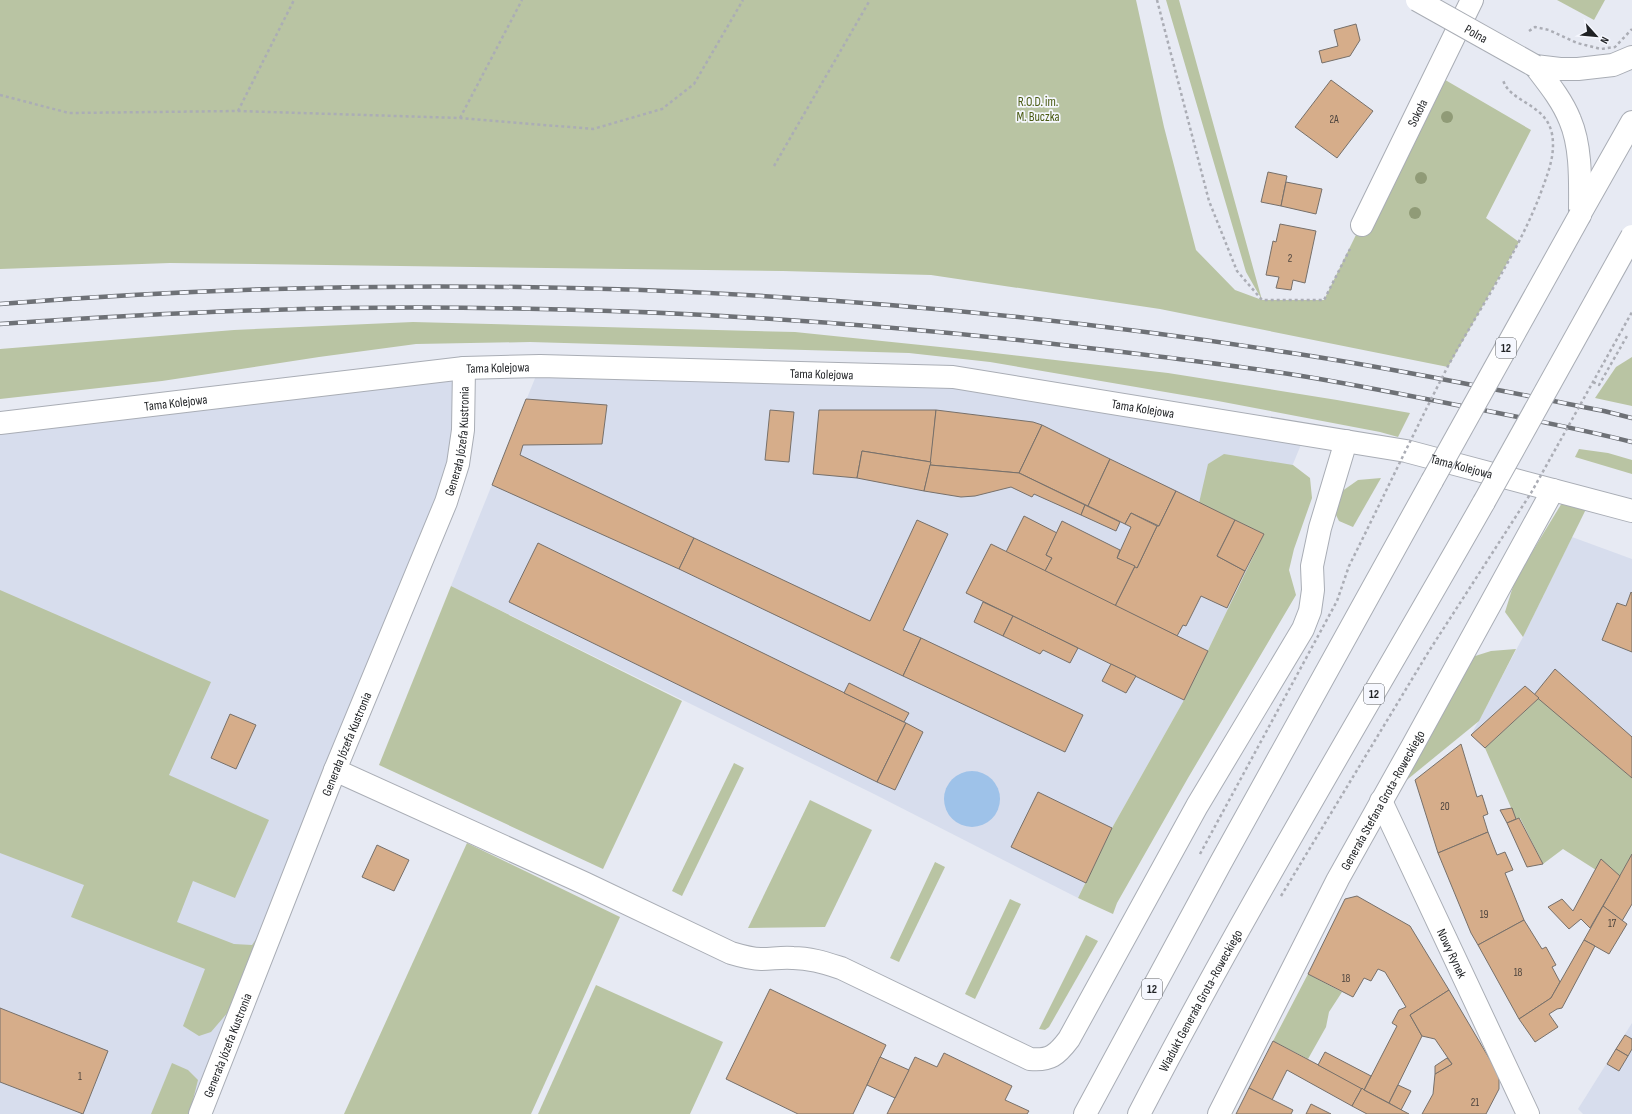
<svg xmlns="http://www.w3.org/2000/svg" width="1632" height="1114" font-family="'Sofia Sans Condensed',sans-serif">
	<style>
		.built { fill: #d7dded }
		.green { fill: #b9c4a3 }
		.water { fill: #9ec2e9 }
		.building { fill: #d6ad8a; stroke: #77706a }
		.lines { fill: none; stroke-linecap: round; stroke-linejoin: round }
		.minor-casing { stroke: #a9adb5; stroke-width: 24 }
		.major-casing { stroke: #a9adb5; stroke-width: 24 }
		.path { stroke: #abadb5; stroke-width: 2.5; stroke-dasharray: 3 3; stroke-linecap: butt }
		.minor { stroke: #fff; stroke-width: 22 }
		.major { stroke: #fff; stroke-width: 22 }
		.rail-casing { stroke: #6e7176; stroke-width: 4.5 }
		.rail { stroke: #f5f7fe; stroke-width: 3; stroke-dasharray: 9; stroke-linecap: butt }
		.minor-bridge-casing { stroke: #a9adb5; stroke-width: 24; stroke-linecap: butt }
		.major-bridge-casing { stroke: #a9adb5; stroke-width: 24; stroke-linecap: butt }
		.path-bridge { stroke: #abadb5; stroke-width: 2.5; stroke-dasharray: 3 3; stroke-linecap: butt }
		.minor-bridge { stroke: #fff; stroke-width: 22 }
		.major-bridge { stroke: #fff; stroke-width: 22 }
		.tree { fill: #909b77 }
		.labels { text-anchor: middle; stroke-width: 3.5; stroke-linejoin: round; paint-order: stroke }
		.number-label { font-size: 11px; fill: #4d443e }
		.shield { fill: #f5f7fe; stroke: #5f6165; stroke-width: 1 }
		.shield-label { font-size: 12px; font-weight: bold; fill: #1f2124 }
		.street-label { font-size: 13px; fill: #1f2124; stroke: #f5f7fe }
		.park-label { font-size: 13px; fill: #495a11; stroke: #f5f7fe }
	</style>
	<rect width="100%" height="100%" fill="#e7eaf3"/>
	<g class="built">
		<polygon points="540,366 953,377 1305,435 1264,534 1184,700 1112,828 1078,898 874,794 451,586"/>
		<polygon points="464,368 463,430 200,1114 0,1114 0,423"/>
		<polygon points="1572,537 1632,559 1632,778 1539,698 1485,748 1471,735 1523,637"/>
		<polygon points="1632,1023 1632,1114 1583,1114 1578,1109"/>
	</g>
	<g class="green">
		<polygon points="0,0 1136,0 1164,127 1196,250 1235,290 1262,300 1246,272 1166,0 1179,0 1262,300 1324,300 1435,74 1531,130 1486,218 1519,242 1448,367 1160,309 931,275 783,271 170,263 0,269"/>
		<polygon points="1557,0 1605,0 1594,20"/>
		<polygon points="413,322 795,332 969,350 1168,373 1337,400 1410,413 1398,437 1380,432 1218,401 990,362 909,353 530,342 416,344 319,357 162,381 0,399 0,349 234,330"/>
		<polygon points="1632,357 1632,406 1595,398 1616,367"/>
		<polygon points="1579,449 1608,453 1632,460 1632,474 1575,457"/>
		<polygon points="1224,454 1293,465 1310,478 1312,498 1294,549 1289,570 1296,595 1188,778 1117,903 1113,914 1078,898 1112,828 1184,700 1264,534 1199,503 1208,464"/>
		<polygon points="1381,478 1353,527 1339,521 1333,509 1338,494 1358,480"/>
		<polygon points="1568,493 1591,499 1523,637 1505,612 1515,580"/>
		<polygon points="451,586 682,701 603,869 379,765"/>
		<polygon points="0,590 211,682 169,775 269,820 235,898 193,881 177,922 234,944 252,945 264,928 229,1011 211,1032 199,1036 183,1026 205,969 71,917 84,885 0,853"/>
		<polygon points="1516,649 1479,721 1381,801 1472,657 1491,651"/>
		<polygon points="1539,698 1632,778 1632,854 1620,876 1596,870 1563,849 1543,864 1520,818 1516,819 1485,748"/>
		<polygon points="734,763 744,768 682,896 672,891"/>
		<polygon points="810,800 872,830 825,927 748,928"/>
		<polygon points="467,843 620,917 531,1114 344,1114"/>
		<polygon points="935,862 945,867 899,962 890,958"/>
		<polygon points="1010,899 1021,904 975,999 965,994"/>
		<polygon points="1086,935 1098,941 1049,1027 1045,1030 1039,1029"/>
		<polygon points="1308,974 1342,992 1329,1012 1326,1027 1308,1059 1273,1041"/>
		<polygon points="596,985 723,1042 690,1114 538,1114"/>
		<polygon points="172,1063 188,1070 198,1080 192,1104 188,1114 151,1114"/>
	</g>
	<circle class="water" cx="972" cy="799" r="28"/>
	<g class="building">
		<polygon points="1356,24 1360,40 1350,56 1322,63 1319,51 1338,46 1334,30"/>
		<polygon points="1331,80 1373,111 1337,158 1295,127"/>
		<polygon points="1268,172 1287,176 1281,206 1261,202"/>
		<polygon points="1286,182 1322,189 1316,214 1281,206"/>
		<polygon points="1280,224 1316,231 1305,283 1293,280 1291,290 1276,288 1279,277 1266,275 1273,241 1276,242"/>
		<polygon points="526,399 607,405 602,444 523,445 520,455 694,538 679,569 492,485"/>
		<polygon points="770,410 794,412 789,462 765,460"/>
		<polygon points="819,410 936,410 931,462 862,451 857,478 813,474"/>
		<polygon points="936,410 1033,422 1042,425 1019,473 930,465"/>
		<polygon points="1042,425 1110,459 1088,506 1019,473"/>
		<polygon points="862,451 931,462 924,491 857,478"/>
		<polygon points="1110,459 1176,491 1159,526 1131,513 1125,524 1088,506"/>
		<polygon points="930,465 1019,473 1085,505 1081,515 1034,494 1032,497 1011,487 975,496 961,497 924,491"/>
		<polygon points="1176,491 1235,520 1217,556 1245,571 1227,608 1201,596 1186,626 1183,625 1177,636 1115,606 1135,566 1137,568 1157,526 1159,526"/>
		<polygon points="1085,505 1120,522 1116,531 1081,515"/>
		<polygon points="1131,513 1157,526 1137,568 1117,558 1131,527 1125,524"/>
		<polygon points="1024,516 1057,533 1046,555 1052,558 1045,571 1006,552"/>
		<polygon points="917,520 948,534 903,630 921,638 903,676 679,569 694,538 870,621"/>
		<polygon points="1235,520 1264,534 1245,571 1217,556"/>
		<polygon points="1062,521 1120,550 1117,558 1135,566 1115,606 1045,571 1052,558 1046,555"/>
		<polygon points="538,543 906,723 877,782 509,602"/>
		<polygon points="991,544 1208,651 1184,700 966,593"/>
		<polygon points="1631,592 1632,593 1632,652 1602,640 1617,603 1626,606"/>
		<polygon points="983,602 1013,616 1003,636 974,622"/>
		<polygon points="1013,616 1078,648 1070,663 1043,650 1040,654 1003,636"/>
		<polygon points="921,638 1083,715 1065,752 903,676"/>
		<polygon points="1111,664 1136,676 1126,693 1102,681"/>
		<polygon points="1555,669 1632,737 1632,778 1534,695"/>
		<polygon points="849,683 909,713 904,722 844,693"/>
		<polygon points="1525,686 1539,698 1485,748 1471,735"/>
		<polygon points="230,714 256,725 236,769 211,758"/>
		<polygon points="906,723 923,732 895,790 877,782"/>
		<polygon points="1461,744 1477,797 1482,795 1488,814 1483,816 1488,832 1438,853 1415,780"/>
		<polygon points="1038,792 1112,828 1086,883 1011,847"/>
		<polygon points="1512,808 1516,819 1507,823 1500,810"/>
		<polygon points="1519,818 1543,864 1527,867 1507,823"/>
		<polygon points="1488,832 1497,855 1505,852 1513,870 1505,873 1524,920 1478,945 1471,933 1438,853"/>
		<polygon points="377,845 409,860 394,891 362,877"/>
		<polygon points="1632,854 1632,904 1622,921 1603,906"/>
		<polygon points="1601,859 1620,876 1590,928 1581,919 1569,929 1548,907 1562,899 1573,911"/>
		<polygon points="1357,896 1410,926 1449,990 1410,1015 1422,1036 1389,1103 1364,1090 1397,1026 1392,1023 1399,1010 1406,1007 1385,972 1378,969 1371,981 1364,978 1353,997 1308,974 1345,899"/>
		<polygon points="1603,906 1627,924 1609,954 1584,940"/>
		<polygon points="1524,920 1542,949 1546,947 1556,965 1552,967 1560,982 1551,998 1519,1019 1478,945"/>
		<polygon points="1584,940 1595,946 1562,1008 1557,1009 1549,1014 1558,1027 1535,1042 1519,1019 1551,998"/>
		<polygon points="770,989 886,1045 853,1114 798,1114 726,1079"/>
		<polygon points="1449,990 1499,1075 1499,1089 1486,1114 1422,1114 1433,1094 1435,1074 1452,1064 1435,1039 1422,1036 1410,1015"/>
		<polygon points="0,1008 108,1051 83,1114 0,1082"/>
		<polygon points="1625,1035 1632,1039 1632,1049 1628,1056 1616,1049"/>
		<polygon points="1273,1041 1362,1088 1352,1106 1287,1070 1272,1100 1249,1088"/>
		<polygon points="1616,1049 1628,1056 1619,1071 1607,1064"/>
		<polygon points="1325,1052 1371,1076 1364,1090 1318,1065"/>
		<polygon points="944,1053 1012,1086 1005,1100 1029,1111 1027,1114 887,1114 915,1057 937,1067"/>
		<polygon points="880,1057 909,1070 895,1098 867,1085"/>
		<polygon points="1447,1058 1452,1064 1435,1074 1435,1066"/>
		<polygon points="1398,1085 1411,1091 1401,1110 1389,1103"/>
		<polygon points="1249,1088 1293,1110 1291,1114 1236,1114"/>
		<polygon points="1362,1088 1364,1090 1409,1114 1367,1114 1352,1106"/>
		<polygon points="1311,1104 1331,1114 1306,1114"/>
	</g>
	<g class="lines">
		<g class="minor-casing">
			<g id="minor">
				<path id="s1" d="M1362,225L1472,0"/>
				<path id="s2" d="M0,423L464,368L540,366L953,377L1406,451L1632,511"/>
				<path d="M335,770L584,883L731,953C741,956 751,959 761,959C772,959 782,957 793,958C810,958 825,963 841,968L1030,1059C1050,1061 1057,1055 1069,1039L1197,806L1303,629L1310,611L1313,590L1312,566L1320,528L1346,441"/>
				<path id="s3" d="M1381,801L1528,1114"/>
				<path id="s4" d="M200,1114L335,770L446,502L458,464L463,430L464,368"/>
				<path id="s5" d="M1219,1114L1338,879L1413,745L1553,490"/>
			</g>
		</g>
		<g class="major-casing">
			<g id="major">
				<path d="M1535,66C1548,83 1562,100 1570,120C1582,148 1580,185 1580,215"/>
				<polyline points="1535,66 1560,69 1578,69 1613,65 1632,57"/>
				<polyline points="1581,212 1632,122"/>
				<polyline points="1085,1114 1220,864 1432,481"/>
				<path id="s6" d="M1139,1114C1247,906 1368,706 1484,502"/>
			</g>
		</g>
		<g class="path">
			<polyline points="1157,0 1209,201 1237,271 1262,300 1324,300 1350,249"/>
			<polyline points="0,95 69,113 238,111 460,118 593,129 662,109 694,84 743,0"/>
			<polyline points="238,111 294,0"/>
			<polyline points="460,118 522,0"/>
			<polyline points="774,166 870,0"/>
			<polyline points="1593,382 1599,385 1627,336"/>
		</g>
		<use href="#minor" class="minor"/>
		<use href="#major" class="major"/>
		<g class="rail-casing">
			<g id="rail">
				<path d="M0,304C428,270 862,286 1285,352C1392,368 1498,390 1604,411L1632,418"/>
				<path d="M0,324C115,316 231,310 346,308C588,305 831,318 1071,346C1139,354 1208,362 1276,372C1338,381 1400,394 1462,406C1519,417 1576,428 1632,442"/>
			</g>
		</g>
		<use href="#rail" class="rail"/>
		<g class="minor-bridge-casing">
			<g id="minor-bridge">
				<path id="s7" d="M1417,0L1535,66"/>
			</g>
		</g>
		<g class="major-bridge-casing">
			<g id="major-bridge">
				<polyline points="1432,481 1580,215"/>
				<polyline points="1484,502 1632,236"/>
			</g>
		</g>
		<g class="path-bridge">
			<polyline points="1529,31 1535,27 1549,30 1577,43 1601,49 1615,47 1632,29"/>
			<path d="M1200,854L1337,601L1349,566C1382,500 1413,434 1447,368C1478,310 1516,257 1540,195C1547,175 1556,156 1552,134C1546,103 1510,103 1503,80"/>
			<polyline points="1281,896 1429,651 1531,493 1632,312"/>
		</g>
		<use href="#minor-bridge" class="minor-bridge"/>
		<use href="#major-bridge" class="major-bridge"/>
	</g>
	<g class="tree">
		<circle cx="1447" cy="117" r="6"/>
		<circle cx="1421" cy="178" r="6"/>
		<circle cx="1415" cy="213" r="6"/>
	</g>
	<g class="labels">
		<g class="number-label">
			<text x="1334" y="123">2A</text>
			<text x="1290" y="262">2</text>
			<text x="1445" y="810">20</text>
			<text x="1484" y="918">19</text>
			<text x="1612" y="927">17</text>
			<text x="1518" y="976">18</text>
			<text x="1346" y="982">18</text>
			<text x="80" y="1080">1</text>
			<text x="1475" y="1106">21</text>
		</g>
		<g class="shield">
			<rect x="1496" y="338" width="20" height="20" rx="3"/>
			<rect x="1364" y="684" width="20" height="20" rx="3"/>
			<rect x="1142" y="979" width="20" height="20" rx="3"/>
		</g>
		<g class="shield-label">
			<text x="1506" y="352">12</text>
			<text x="1374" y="698">12</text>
			<text x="1152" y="993">12</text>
		</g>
		<g class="street-label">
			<text dy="5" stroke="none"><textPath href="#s7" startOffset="68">Polna</textPath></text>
			<text dy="5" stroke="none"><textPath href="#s1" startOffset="125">Sokoła</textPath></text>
			<text dy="5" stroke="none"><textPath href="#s2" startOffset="501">Tama Kolejowa</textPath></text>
			<text dy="5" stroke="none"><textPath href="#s2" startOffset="825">Tama Kolejowa</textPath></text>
			<text dy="5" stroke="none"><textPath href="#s2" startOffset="177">Tama Kolejowa</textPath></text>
			<text dy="5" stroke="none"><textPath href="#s2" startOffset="1149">Tama Kolejowa</textPath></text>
			<text dy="5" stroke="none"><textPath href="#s4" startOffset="722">Generała Józefa Kustronia</textPath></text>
			<text dy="5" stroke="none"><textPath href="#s2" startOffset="1473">Tama Kolejowa</textPath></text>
			<text dy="5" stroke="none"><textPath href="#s4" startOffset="398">Generała Józefa Kustronia</textPath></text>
			<text dy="5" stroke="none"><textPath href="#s5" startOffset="354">Generała Stefana Grota-Roweckiego</textPath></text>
			<text dy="5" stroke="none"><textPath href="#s3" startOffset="168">Nowy Rynek</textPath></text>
			<text dy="5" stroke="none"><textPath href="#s6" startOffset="129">Wiadukt Generała Grota-Roweckiego</textPath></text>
			<text dy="5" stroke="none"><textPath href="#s4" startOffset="74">Generała Józefa Kustronia</textPath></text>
		</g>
		<g class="park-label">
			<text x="1038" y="106">R.O.D. im.<tspan x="1038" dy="15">M. Buczka</tspan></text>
		</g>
	</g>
	<g transform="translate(1596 36) rotate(117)" stroke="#f5f7fe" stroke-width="3" paint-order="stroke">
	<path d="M0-3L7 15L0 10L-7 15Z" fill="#1f2124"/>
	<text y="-6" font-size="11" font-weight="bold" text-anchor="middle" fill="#1f2124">N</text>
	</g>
</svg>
